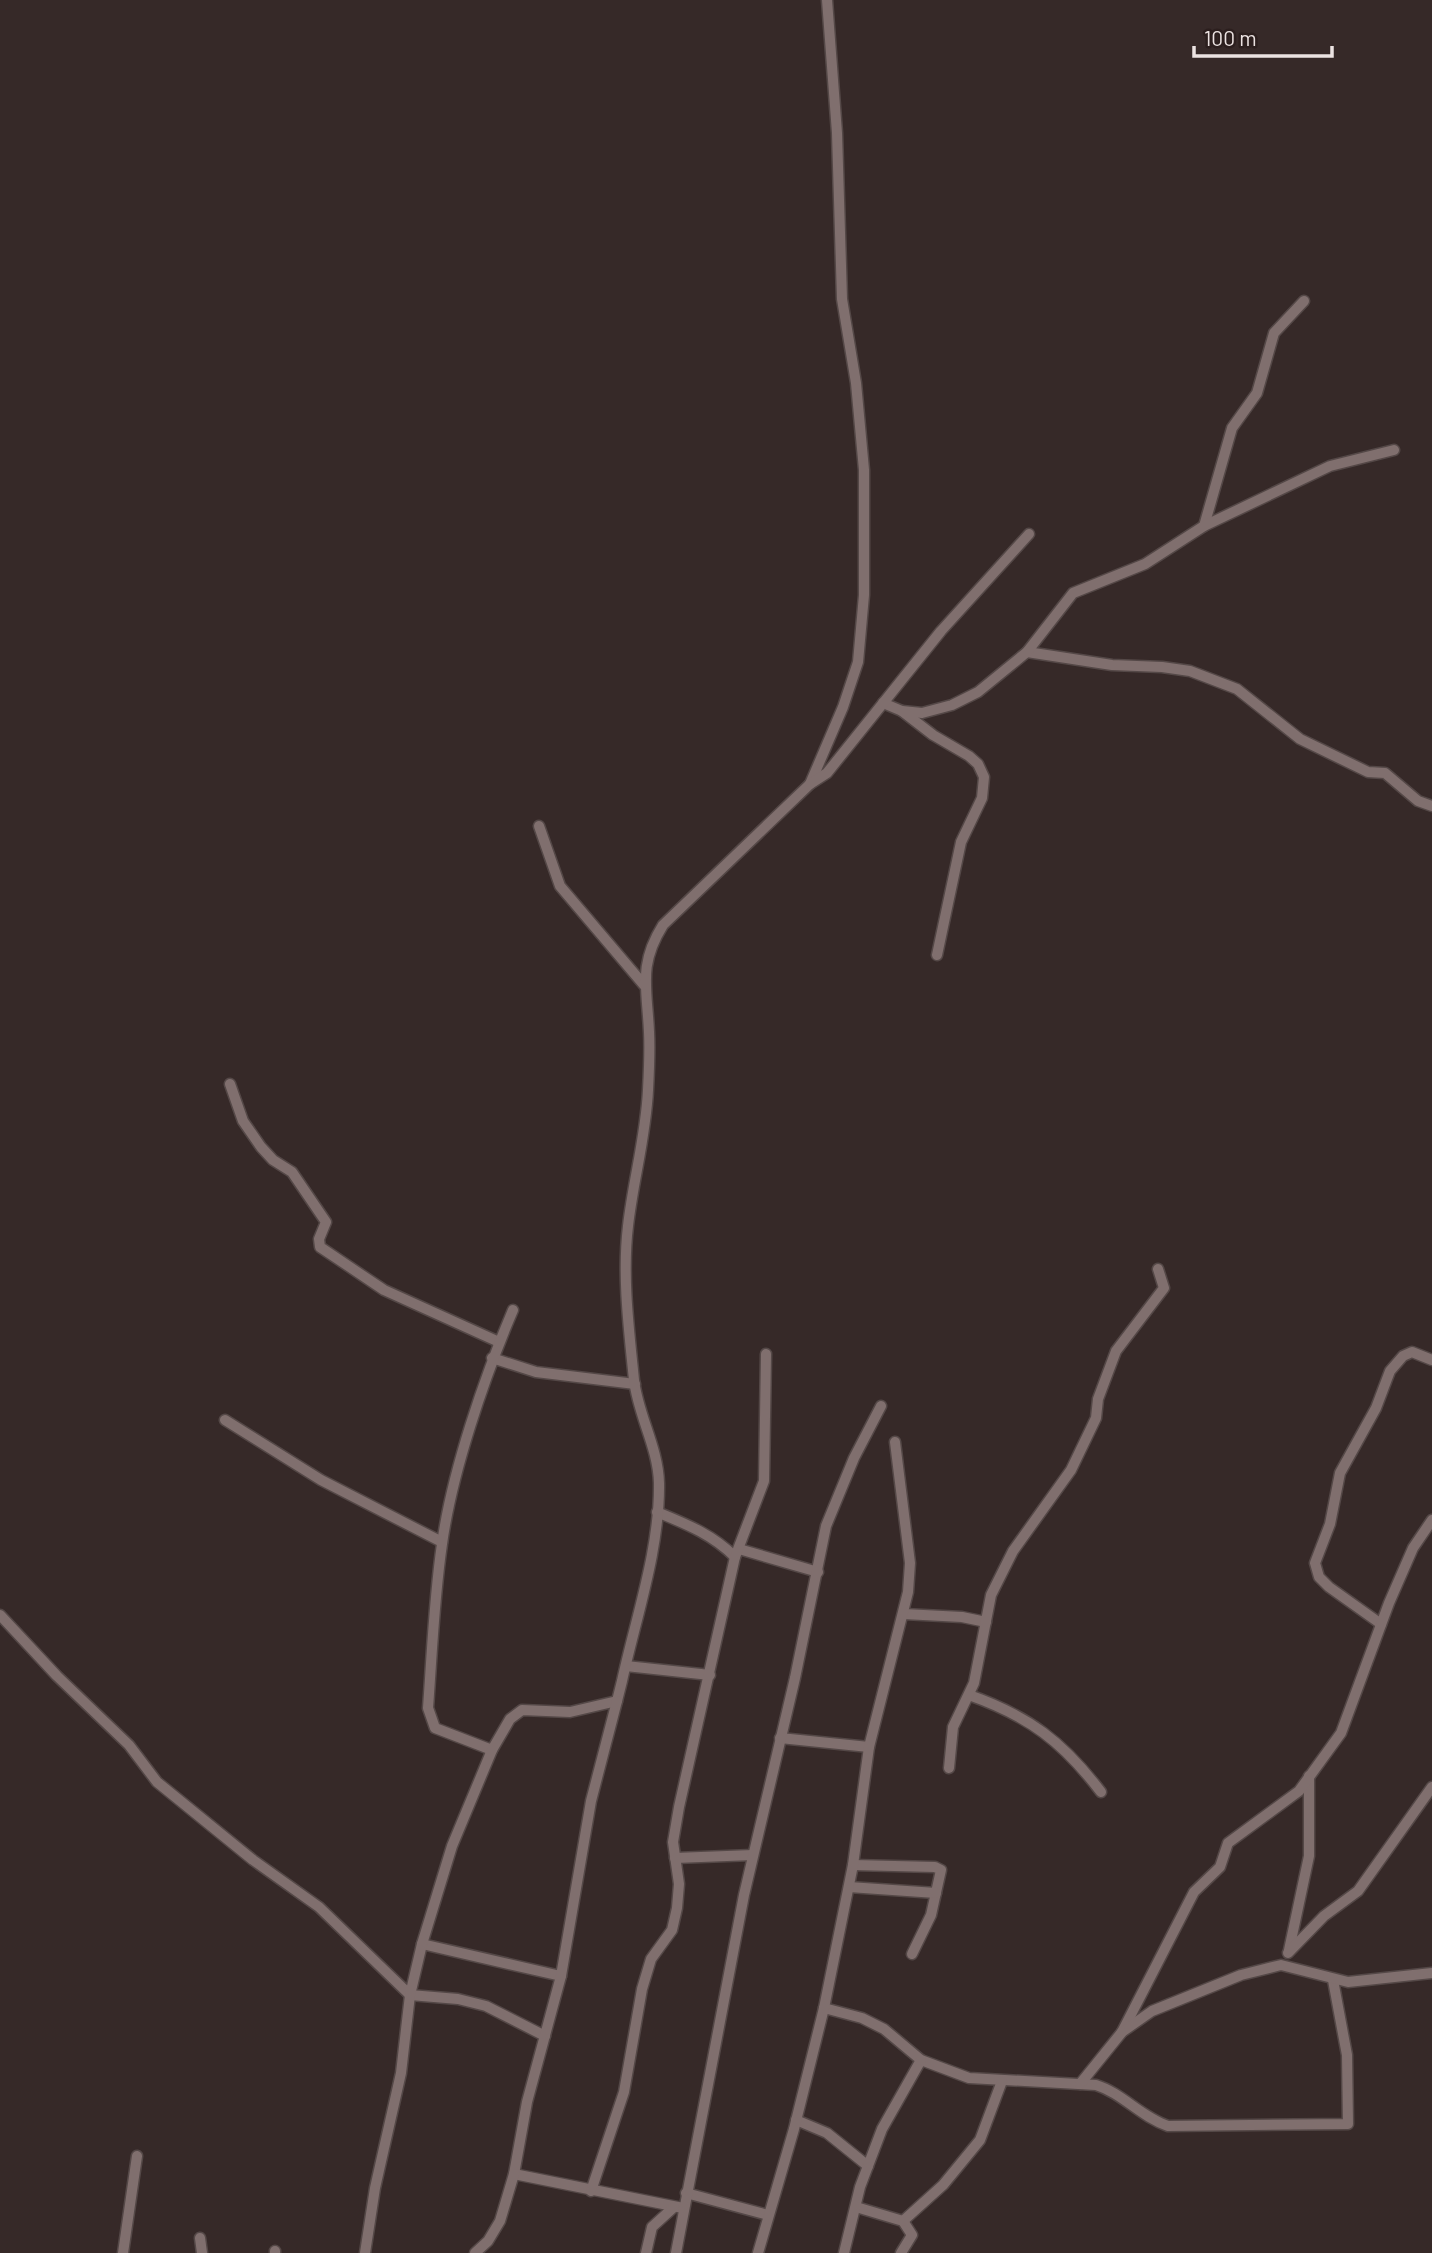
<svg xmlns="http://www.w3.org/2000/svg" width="1432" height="2253" font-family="Barlow,sans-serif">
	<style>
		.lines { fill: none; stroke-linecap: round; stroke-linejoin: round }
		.minor-casing { stroke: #544847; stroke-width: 13 }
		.minor { stroke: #806f6e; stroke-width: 10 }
	</style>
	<rect width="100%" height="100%" fill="#362928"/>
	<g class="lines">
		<g class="minor-casing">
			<g id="minor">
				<polyline points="1204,526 1232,428 1257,393 1274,333 1304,301"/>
				<polyline points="1027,652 1112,665 1162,667 1190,671 1237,689 1300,739 1368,772 1385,773 1418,801 1432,806"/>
				<polyline points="883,703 902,711 922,713 952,705 978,692 1027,652 1073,593 1145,564 1204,526 1330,466 1394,450"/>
				<polyline points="902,711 933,735 969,756 978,764 984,777 982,798 961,842 937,955"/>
				<polyline points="810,784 843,707 858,662 864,595 864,470 856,383 842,299 837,133 827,0"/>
				<polyline points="539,826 560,886 644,985"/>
				<polyline points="230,1084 243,1121 261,1147 273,1160 292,1172 326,1222 319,1239 320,1247 384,1290 499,1342"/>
				<polyline points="492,1358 536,1372 635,1384"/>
				<polyline points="225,1420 321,1480 442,1542"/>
				<path d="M657,1512C686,1524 712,1534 735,1557"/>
				<polyline points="739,1549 818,1572"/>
				<polyline points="904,1614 962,1617 986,1622"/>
				<polyline points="0,1615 57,1676 129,1745 157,1782 253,1860 319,1907 410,1995 458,1999 486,2006 545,2036"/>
				<polyline points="1381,1624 1329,1587 1319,1577 1315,1563 1330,1524 1340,1473 1376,1408 1390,1371 1403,1356 1412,1352 1432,1360"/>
				<polyline points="626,1666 710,1675"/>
				<path d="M969,1695C1029,1716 1063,1742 1101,1792"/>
				<polyline points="780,1738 869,1747"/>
				<path d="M492,1750L435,1728L428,1708C432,1654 434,1598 442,1544C452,1472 484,1378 513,1310"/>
				<polyline points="949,1768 953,1727 974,1683 991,1595 1013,1551 1071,1470 1096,1418 1098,1399 1116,1351 1164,1288 1158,1269"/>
				<polyline points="675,1858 753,1855"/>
				<polyline points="853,1865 935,1867 941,1870 931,1915 912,1954"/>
				<polyline points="849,1887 936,1893"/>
				<polyline points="422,1944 561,1976"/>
				<polyline points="1289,1950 1309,1856 1309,1776"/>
				<polyline points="1288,1953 1324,1916 1358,1891 1432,1787"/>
				<path d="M824,2008L862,2018L884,2029L921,2060L969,2078L1096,2085C1122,2093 1141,2117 1168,2126L1348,2124L1347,2055L1333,1980"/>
				<polyline points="1122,2032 1194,1892 1220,1867 1228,1843 1299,1791 1341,1733 1389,1603 1413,1548 1432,1520"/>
				<polyline points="1080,2084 1122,2032 1152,2011 1241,1975 1281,1965 1348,1982 1432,1973"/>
				<polyline points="796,2120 827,2133 868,2166"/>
				<polyline points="514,2174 683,2208"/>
				<polyline points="591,2191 624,2092 642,1989 651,1959 672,1930 677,1908 679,1884 673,1842 679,1807 735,1557 764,1481 766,1354"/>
				<polyline points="686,2193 768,2215"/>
				<polyline points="856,2207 903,2221 912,2235 901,2253"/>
				<polyline points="903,2221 943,2185 980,2140 1002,2081"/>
				<polyline points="200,2238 202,2253"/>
				<polyline points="275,2251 275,2253"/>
				<polyline points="123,2253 137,2156"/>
				<path d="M365,2253L375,2188L401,2073L410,1995L422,1944L452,1846L492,1750L510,1719L522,1710L570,1712L617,1701L622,1681C636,1617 660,1549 659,1483C658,1447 638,1415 634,1380C629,1330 622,1276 628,1226C633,1181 646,1136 648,1090C649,1071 650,1051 649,1032C647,987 638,965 663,925L810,784L827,773L941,631L1029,534"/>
				<polyline points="475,2253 488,2241 500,2221 514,2174 527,2102 561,1976 591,1801 617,1701"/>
				<polyline points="646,2253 652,2227 674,2207"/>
				<polyline points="676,2253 744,1895 795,1678 826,1526 854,1458 881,1406"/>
				<polyline points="758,2253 794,2129 824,2008 853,1865 869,1747 908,1592 910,1563 895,1442"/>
				<polyline points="844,2253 860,2187 882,2129 921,2060"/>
			</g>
		</g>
		<use href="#minor" class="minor"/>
	</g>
	<path d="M1194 46v10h138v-10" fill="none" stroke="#ece3e2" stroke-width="3.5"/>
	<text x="1204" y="46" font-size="21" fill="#ece3e2" stroke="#2c1f1e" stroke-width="5" paint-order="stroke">100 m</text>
</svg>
